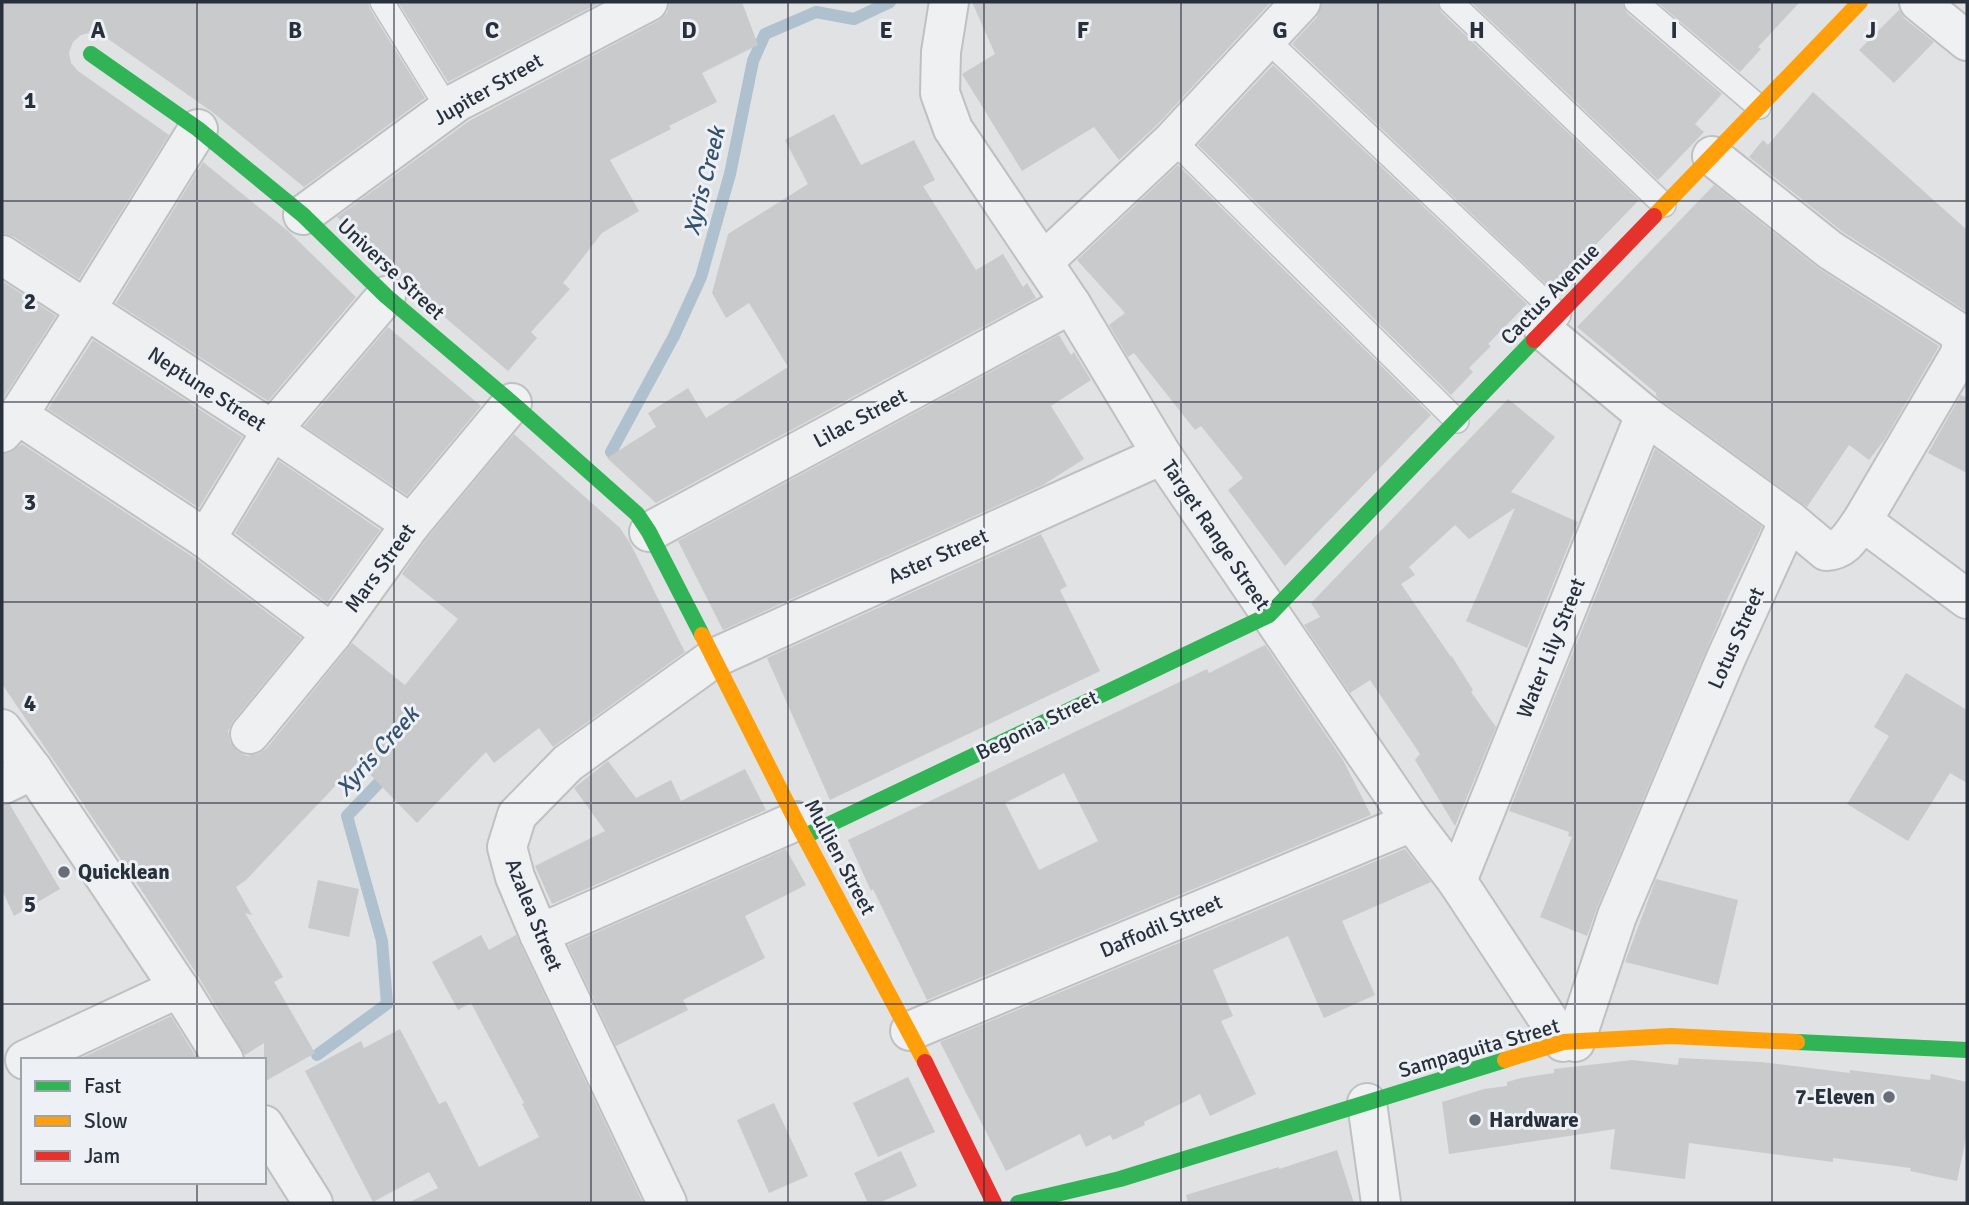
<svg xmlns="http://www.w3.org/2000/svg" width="1969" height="1205" font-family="Signika,sans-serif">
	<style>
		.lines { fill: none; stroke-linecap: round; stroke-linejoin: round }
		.stream { stroke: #afc0ce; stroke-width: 12 }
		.building { fill: #c8cacc; fill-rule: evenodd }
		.lane-casing { stroke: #bec0c2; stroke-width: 26 }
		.street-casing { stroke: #bec0c2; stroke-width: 42 }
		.lane { stroke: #eff0f1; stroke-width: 23 }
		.street { stroke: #eff0f1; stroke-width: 38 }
		.fast { stroke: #30b455; stroke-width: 16 }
		.slow { stroke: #ff9f0a; stroke-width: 16 }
		.jam { stroke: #e5322d; stroke-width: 16 }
		.grid { fill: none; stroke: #28303c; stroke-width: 2; stroke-opacity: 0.55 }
		.poi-dot { fill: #686e77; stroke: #edf0f4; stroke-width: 2.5 }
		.labels { text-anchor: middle; stroke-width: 6; stroke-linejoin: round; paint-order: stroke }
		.street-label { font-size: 21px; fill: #28303c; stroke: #edf0f4 }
		.poi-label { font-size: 21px; font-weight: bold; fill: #28303c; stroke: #edf0f4; text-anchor: start }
		.water-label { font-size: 23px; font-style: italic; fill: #34516e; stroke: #edf0f4 }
		.grid-label { font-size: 23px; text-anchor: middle; font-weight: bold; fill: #28303c; stroke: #edf0f4; stroke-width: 6; stroke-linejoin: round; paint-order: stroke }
	</style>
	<rect width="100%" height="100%" fill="#e0e2e4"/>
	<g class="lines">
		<g class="stream">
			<polyline points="611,452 674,336 701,277 730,174 753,61 765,34 816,12 854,19 890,2"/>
			<polyline points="317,1055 387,1004 382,941 347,816 388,773"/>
		</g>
	</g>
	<g class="building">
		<polygon points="2,2 368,2 370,9 425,98 304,187 211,111 104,36 92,32 81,35 73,42 69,53 71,63 78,71 169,135 79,279 14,237 2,233"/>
		<polygon points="398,2 601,2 448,82"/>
		<polygon points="670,2 742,2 758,45 702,73 717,102 669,126 671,129 610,160 639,211 602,233 563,283 570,289 531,332 537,338 508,371 401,280 337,217 469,121 658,21 667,13"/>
		<polygon points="972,2 1271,2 1157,125 1119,160 1094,127 1022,171 962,74 995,54"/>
		<polygon points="1322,2 1437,2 1441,12 1639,200 1552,290 1292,44 1317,17"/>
		<polygon points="1471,2 1622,2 1627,13 1722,94 1695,124 1704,132 1658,180"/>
		<polygon points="1657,2 1800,2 1758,47 1761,49 1740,72"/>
		<polygon points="1899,10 1905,19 1934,42 1894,83 1859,50"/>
		<polygon points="1273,65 1527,304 1488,344 1491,346 1469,368 1473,372 1451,395 1198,145"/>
		<polygon points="1813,92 1967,230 1967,312 1843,232 1749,157 1763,140 1768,145"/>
		<polygon points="834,114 861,165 914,140 935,180 923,186 976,270 1003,254 1023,287 1027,283 1036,298 656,503 607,458 656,427 648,413 688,388 706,418 788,367 749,303 726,318 712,293 728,234 808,184 785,140"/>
		<polygon points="203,162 288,231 356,297 268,401 116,303"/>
		<polygon points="1178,165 1431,415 1285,566 1228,490 1243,478 1201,426 1195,430 1134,353 1128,357 1109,325 1125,313 1077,260"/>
		<polygon points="1714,185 1818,268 1939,346 1885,439 1869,460 1849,445 1807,507 1658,398 1656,395 1656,393 1577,327"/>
		<polygon points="2,281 56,316 2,400"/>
		<polygon points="388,327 481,406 407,495 304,426"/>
		<polygon points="1059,335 1071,355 1074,352 1091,380 1051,406 1084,459 1043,485 723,630 678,541"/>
		<polygon points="93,340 242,437 199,508 48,409"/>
		<polygon points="1961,395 1967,398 1967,473 1928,453"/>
		<polygon points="1508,399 1555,437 1511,492 1578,522 1527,648 1466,621 1515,508 1469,539 1455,525 1409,567 1415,575 1401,584 1451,657 1451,655 1473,690 1471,692 1496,727 1455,826 1415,760 1420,754 1370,680 1350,693 1304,625 1320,617 1311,603"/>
		<polygon points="514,434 620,528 630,543 685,652 553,747 539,728 494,763 486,752 417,823 358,762 246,880 236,887 252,915 245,913 283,977 274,982 315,1053 264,1082 264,1043 245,1055 198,976 140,888 2,684 2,454 10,453 22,444 193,557 301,638 233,721 228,731 230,742 237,751 247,756 258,754 267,748 352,643 405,685 458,619 402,574 428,537"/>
		<polygon points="1655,449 1762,527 1721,612 1722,613 1597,908 1587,936 1540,917 1572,837 1568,836 1569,832 1509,811"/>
		<polygon points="279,461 380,530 327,603 235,533"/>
		<polygon points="1041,534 1067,586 1060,590 1100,671 830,800 767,658"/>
		<path d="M1265,645L1343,760L1371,815L927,1000L873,889L871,891L848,840L1207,669L1209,673ZM1064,773L1098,841L1039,870L1005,803Z"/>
		<polygon points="1906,673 1967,710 1967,783 1950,773 1908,841 1847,804 1889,736 1874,727"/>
		<polygon points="608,761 636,798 671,780 681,801 745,769 766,810 552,904 535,866 605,831 574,788"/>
		<polygon points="10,805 60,889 14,916 2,890 2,807"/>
		<polygon points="786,849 806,885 745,916 765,958 683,1000 688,1010 616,1046 568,945"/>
		<polygon points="1405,849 1431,882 1342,921 1375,995 1324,1018 1288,936 1213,970 1233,1016 1221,1021 1256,1094 1210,1116 1200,1094 1144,1122 1145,1125 1113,1140 1110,1135 1086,1147 1080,1134 1006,1171 940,1042"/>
		<polygon points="1656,879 1738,900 1718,985 1625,962"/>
		<polygon points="318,880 359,889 349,937 308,928"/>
		<polygon points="481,935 489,950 516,935 643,1203 408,1203 438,1188 429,1172 373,1202 305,1071 361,1041 364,1048 400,1029 439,1104 446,1101 479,1167 539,1137 522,1104 524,1103 471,1003 458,1010 432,962"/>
		<polygon points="171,1016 198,1060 77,1060"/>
		<polygon points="1679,1058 1761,1062 1850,1073 1850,1070 1930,1080 1931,1074 1967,1082 1967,1133 1957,1181 1910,1171 1911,1168 1833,1158 1833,1162 1689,1143 1685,1179 1610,1169 1615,1129 1449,1154 1442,1102 1484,1089 1507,1086 1507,1082 1521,1078 1554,1073 1554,1069 1632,1060 1678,1065"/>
		<polygon points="908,1077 935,1132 878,1157 853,1103"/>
		<polygon points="774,1103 808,1176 769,1193 737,1120"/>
		<polygon points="1337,1150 1354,1203 1188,1203 1186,1195 1279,1167 1279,1169"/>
		<polygon points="901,1151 917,1186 879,1203 868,1203 854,1173"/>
	</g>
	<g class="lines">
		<g class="lane-casing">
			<g id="lane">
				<polyline points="382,2 448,109"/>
				<polyline points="1451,2 1664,205"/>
				<polyline points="1636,2 1759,107"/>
				<polyline points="1267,40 1559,315"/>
				<polyline points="1173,140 1457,421"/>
			</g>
		</g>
		<g class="street-casing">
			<g id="street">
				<polyline points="949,2 941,52 940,93 953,129 1071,304 1162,455 1412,822 1457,881 1563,1042"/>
				<polyline points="1919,2 1967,41"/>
				<polyline points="303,215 457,102 648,2"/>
				<polyline points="2,255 272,430 411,524"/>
				<polyline points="1043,262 1173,140 1301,2"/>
				<path d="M1544,331L1645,415L1789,520L1826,551C1845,550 1851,536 1862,521L1960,354L1962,340L1955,330L1830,250L1712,156"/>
				<polyline points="18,415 206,539 332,634"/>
				<polyline points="2,433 18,415 85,311 198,129"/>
				<polyline points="1862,521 1967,599"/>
				<polyline points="649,532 1071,304"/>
				<polyline points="206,539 272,430 386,296"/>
				<polyline points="2,729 33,770 179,988 224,1060"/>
				<polyline points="250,734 332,634 411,524 512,403"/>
				<polyline points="2,785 33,770"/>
				<polyline points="1457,881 1645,415"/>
				<polyline points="539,934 796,821"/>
				<polyline points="910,1031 1412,822"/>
				<polyline points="1575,1042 1617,916 1726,658 1789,520"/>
				<polyline points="25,1060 179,988"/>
				<polyline points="1367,1103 1381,1203"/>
				<polyline points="264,1125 313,1203"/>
				<polyline points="667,1203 539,934 515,877 507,847 517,815 568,763 714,658 1162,455"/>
			</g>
		</g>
		<use href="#lane" class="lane"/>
		<use href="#street" class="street"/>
		<g class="fast">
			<polyline points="91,54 198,129 303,215 386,296 512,403 637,514 649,532 702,635"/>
			<polyline points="805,836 1269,615 1534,340"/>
			<polyline points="1797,1042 1967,1050"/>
			<polyline points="1018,1203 1120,1179 1505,1060"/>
		</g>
		<g class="slow">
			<polyline points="1654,216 1860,2"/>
			<polyline points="702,635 796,821 925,1062"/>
			<polyline points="1505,1060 1563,1042 1671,1036 1797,1042"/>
		</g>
		<g class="jam">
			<polyline points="1534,340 1654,216"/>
			<polyline points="925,1062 994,1203"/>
		</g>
	</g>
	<path class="grid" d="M197,2V1060M394,2V1203M591,2V1203M788,2V1203M984,2V1203M1181,2V1203M1378,2V1203M1575,2V1203M1772,2V1203M2,201H1967M2,402H1967M2,602H1967M2,803H1967M2,1004H1967M197,1182V1203"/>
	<g class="poi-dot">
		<circle cx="64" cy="872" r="7"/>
		<circle cx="1889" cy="1097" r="7"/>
		<circle cx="1475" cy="1120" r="7"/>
	</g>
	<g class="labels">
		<g class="street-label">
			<text transform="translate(488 89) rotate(-30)" y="7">Jupiter Street</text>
			<text transform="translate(391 269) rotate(43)" y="7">Universe Street</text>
			<text transform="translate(1550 294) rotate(-46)" y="7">Cactus Avenue</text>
			<text transform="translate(207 389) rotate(33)" y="7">Neptune Street</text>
			<text transform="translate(860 418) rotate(-28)" y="7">Lilac Street</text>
			<text transform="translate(1216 535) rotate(56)" y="7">Target Range Street</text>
			<text transform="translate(938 556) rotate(-24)" y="7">Aster Street</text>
			<text transform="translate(380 568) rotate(-54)" y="7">Mars Street</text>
			<text transform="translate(1736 638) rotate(-66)" y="7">Lotus Street</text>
			<text transform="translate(1551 648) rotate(-68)" y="7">Water Lily Street</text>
			<text transform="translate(1037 725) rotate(-26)" y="7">Begonia Street</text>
			<text transform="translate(840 857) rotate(62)" y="7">Mullien Street</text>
			<text transform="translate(534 915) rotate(68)" y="7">Azalea Street</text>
			<text transform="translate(1161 926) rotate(-23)" y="7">Daffodil Street</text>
			<text transform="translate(1479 1048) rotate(-16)" y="7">Sampaguita Street</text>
		</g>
		<g class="poi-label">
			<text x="78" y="879">Quicklean</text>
			<text x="1875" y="1104" text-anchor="end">7-Eleven</text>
			<text x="1489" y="1127">Hardware</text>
		</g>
		<g class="water-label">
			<text transform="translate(704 181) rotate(-76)" y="8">Xyris Creek</text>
			<text transform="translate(377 751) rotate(-48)" y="8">Xyris Creek</text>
		</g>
	</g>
	<g class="grid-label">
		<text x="98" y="38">A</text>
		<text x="295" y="38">B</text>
		<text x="492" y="38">C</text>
		<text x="689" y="38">D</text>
		<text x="886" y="38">E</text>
		<text x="1083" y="38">F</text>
		<text x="1280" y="38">G</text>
		<text x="1477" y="38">H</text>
		<text x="1674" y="38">I</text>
		<text x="1871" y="38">J</text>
		<text x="30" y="108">1</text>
		<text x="30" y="309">2</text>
		<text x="30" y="510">3</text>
		<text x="30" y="711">4</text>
		<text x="30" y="912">5</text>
	</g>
	<rect width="1969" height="1205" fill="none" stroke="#28303c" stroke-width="7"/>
	<rect x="21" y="1058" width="245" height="126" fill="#edf0f4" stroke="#9ea3aa" stroke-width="2"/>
	<rect x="35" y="1081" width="35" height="10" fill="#30b455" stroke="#9ea3aa" stroke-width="2"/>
	<text x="84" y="1093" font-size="21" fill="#28303c">Fast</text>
	<rect x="35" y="1116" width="35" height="10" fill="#ff9f0a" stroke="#9ea3aa" stroke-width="2"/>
	<text x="84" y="1128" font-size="21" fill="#28303c">Slow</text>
	<rect x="35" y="1151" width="35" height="10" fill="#e5322d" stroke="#9ea3aa" stroke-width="2"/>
	<text x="84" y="1163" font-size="21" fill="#28303c">Jam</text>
</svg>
